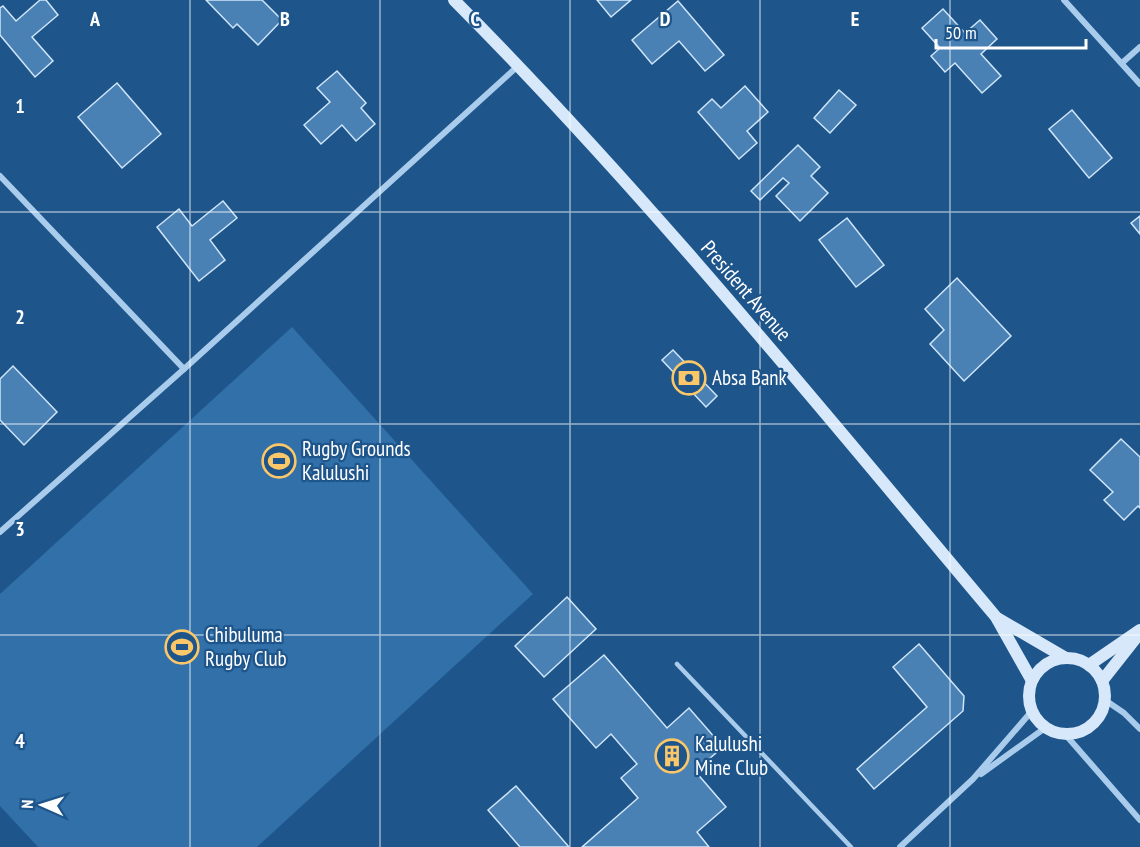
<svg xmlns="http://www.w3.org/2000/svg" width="1140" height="847" font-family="'PT Sans Narrow',sans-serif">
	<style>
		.green { fill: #3170a9 }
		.building { fill: #4a81b5; stroke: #cfe5f9; stroke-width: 1.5 }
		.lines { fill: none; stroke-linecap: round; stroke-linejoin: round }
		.lane { stroke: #aaccec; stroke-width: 4.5 }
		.street { stroke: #aaccec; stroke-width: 6 }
		.secondary { stroke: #d6e8f9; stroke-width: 12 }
		.grid { fill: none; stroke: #fff; stroke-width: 1.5; stroke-opacity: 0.55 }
		.labels { text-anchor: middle; stroke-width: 4.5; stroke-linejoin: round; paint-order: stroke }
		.street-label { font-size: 21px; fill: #fff; stroke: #1e558b }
		.poi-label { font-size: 21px; fill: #fff; stroke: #1e558b; text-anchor: start }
		.grid-label { font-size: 20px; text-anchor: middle; font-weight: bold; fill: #fff; stroke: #1e558b; stroke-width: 4.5; stroke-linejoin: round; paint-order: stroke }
	</style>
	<rect width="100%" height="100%" fill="#1e558b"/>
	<polygon class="green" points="292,327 533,594 257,847 38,847 0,806 0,594"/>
	<g class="building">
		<polygon points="40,0 46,0 58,15 32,37 53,61 35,77 0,35 0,8 3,6 16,21"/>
		<polygon points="206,0 262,0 282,20 258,45 237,24 233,28"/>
		<polygon points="597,0 631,0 611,17"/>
		<polygon points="678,1 724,55 705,71 679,41 652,64 632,40"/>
		<polygon points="943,9 965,33 980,20 997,39 981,54 1001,76 982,93 955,63 945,72 931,56 940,48 922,28"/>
		<polygon points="337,71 366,103 361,108 375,124 356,141 342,125 321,144 304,125 330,102 317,88"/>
		<polygon points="117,83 161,134 122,168 78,117"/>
		<polygon points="745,86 768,112 747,131 757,143 739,159 698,112 712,99 721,108"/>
		<polygon points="839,90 856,105 830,133 814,118"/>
		<polygon points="1072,110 1112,158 1089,178 1049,129"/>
		<polygon points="798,145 820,167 811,176 828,193 800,221 776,196 789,183 783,178 760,200 751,191"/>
		<polygon points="223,201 237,218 210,240 225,260 199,281 157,227 179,209 192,226"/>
		<polygon points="1140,216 1140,234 1131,223"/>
		<polygon points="847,218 884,265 856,287 819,240"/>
		<polygon points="957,278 1011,336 964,381 930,344 944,330 925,309"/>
		<polygon points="673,350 717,396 706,407 662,360"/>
		<polygon points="13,366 57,412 24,445 0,420 0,379"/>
		<polygon points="1121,439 1140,457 1140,508 1138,506 1124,520 1104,500 1113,492 1090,470"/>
		<polygon points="567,597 596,629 544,677 515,646"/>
		<polygon points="919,644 964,696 963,711 874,789 857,769 927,707 893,667"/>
		<polygon points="604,655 667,728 689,708 723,747 695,771 726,807 697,832 709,847 582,847 638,798 621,778 637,764 611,734 596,748 553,699"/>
		<polygon points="516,786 569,847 520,847 488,810"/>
	</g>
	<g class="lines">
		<polyline class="lane" points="677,664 851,847"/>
		<g class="street">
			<polyline points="1064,0 1140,84"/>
			<polyline points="1122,63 1140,47"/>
			<polyline points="0,176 184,369"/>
			<polyline points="0,532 184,369 518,66"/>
			<polyline points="1105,700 1124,713 1140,729"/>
			<polyline points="1064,733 1140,820"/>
			<polyline points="981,774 1045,728"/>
			<polyline points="900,847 973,779 1031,712"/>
		</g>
		<g class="secondary">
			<path d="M454,0C647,194 820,408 996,617L1031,679"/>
			<polyline points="997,618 1064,657"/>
			<circle cx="1067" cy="696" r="38"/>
			<polyline points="1089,665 1140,630"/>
			<polyline points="1102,681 1136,638"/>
		</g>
	</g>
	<path class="grid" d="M190,0V847M380,0V847M570,0V847M760,0V847M950,0V847M0,212H1140M0,424H1140M0,635H1140"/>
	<defs>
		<g id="bank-ring" transform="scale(1.725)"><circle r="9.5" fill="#1e558b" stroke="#fbc769" stroke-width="1.5"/><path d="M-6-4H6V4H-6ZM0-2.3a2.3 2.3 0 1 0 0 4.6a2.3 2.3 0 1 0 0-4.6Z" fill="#fbc769"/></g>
		<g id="stadium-ring" transform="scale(1.725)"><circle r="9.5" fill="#1e558b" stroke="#fbc769" stroke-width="1.5"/><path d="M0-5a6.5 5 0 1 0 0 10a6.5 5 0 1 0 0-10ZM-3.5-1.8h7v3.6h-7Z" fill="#fbc769"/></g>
		<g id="building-ring" transform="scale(1.725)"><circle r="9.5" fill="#1e558b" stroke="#fbc769" stroke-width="1.5"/><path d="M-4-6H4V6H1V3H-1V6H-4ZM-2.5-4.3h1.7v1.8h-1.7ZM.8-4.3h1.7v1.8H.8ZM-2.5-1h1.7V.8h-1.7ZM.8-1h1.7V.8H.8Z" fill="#fbc769"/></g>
	</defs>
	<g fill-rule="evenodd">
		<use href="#bank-ring" x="689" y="378"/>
		<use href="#stadium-ring" x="279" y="461"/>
		<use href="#stadium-ring" x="182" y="647"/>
		<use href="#building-ring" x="672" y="756"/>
	</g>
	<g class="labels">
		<g class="street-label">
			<text transform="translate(746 291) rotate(49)" y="7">President Avenue</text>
		</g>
		<g class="poi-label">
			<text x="712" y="385">Absa Bank</text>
			<text x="302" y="456">Rugby Grounds<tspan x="302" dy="24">Kalulushi</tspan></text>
			<text x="205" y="642">Chibuluma<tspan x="205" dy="24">Rugby Club</tspan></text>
			<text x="695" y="751">Kalulushi<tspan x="695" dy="24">Mine Club</tspan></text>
		</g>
	</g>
	<g class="grid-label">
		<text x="95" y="26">A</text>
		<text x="285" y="26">B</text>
		<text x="475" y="26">C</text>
		<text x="665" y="26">D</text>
		<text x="855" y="26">E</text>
		<text x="20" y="113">1</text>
		<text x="20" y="324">2</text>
		<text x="20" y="536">3</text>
		<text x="20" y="748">4</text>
	</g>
	<g transform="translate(42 805) rotate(273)" stroke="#1e558b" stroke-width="4.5" paint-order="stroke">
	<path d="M0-4.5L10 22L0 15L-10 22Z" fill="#ffffff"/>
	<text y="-9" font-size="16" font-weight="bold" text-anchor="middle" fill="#ffffff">N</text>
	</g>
	<path d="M936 39v9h150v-9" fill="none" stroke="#ffffff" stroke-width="3"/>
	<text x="945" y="39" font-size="18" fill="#ffffff" stroke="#1e558b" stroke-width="4.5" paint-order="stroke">50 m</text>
</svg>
